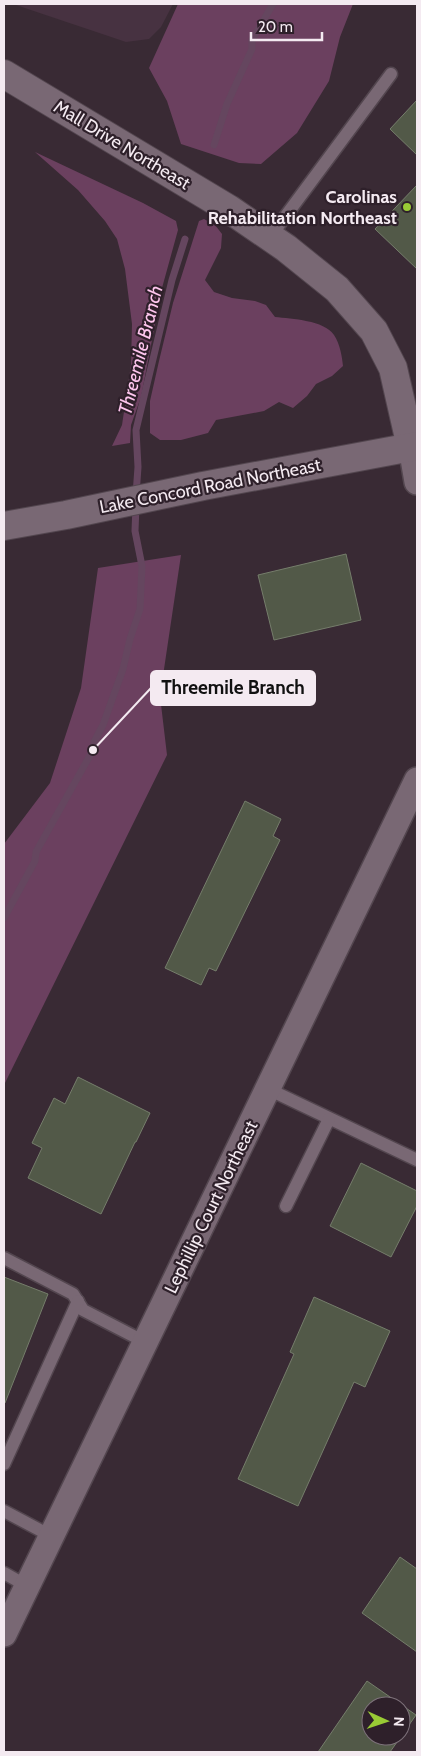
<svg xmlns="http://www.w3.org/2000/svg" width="421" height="1756" font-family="Cabin,sans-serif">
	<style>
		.built { fill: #473241 }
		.green { fill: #6b405f }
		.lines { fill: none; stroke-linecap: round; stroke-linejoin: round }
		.stream { stroke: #65465f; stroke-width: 7 }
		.building { fill: #525948; stroke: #757d6b; fill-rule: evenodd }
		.service-casing { stroke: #53464f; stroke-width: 15 }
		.minor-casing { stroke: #53464f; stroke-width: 28 }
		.tertiary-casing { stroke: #53464f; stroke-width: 30 }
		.secondary-casing { stroke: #53464f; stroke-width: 30 }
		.service { stroke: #796874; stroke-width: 12 }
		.minor { stroke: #796874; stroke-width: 25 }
		.tertiary { stroke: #796874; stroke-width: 28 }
		.secondary { stroke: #796874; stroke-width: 28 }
		.poi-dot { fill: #99cb35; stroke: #2e202a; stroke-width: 2 }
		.labels { text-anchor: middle; stroke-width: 4.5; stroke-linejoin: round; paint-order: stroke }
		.street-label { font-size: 18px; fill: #f4eaf1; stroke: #2e202a }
		.poi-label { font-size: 18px; font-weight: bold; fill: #f4eaf1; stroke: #2e202a; text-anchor: end }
		.water-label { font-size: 19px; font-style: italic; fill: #fec6ee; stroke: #2e202a }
		.leader { fill: none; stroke: #f4eaf1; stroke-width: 2 }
		.callout-dot { fill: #f4eaf1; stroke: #2e202a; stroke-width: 2 }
		.callout { fill: #f4eaf1; stroke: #f4eaf1; stroke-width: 2 }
		.callout-label { font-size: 19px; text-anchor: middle; font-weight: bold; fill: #111 }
	</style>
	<rect width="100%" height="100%" fill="#392a34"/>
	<polygon class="built" points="13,4 173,4 161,27 149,39 126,42"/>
	<g class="green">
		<polygon points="178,4 353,4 340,37 329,81 297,133 261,164 239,163 181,144 167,101 149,68"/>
		<polygon points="35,152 143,203 176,221 178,230 162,288 141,397 131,425 130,443 112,446 122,425 131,365 132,324 125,269 117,239 105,221 78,190"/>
		<path d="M204,219L215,225L222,234L221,248L205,280L214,292L232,298L255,301L266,305L275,317C292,319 324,320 334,335C340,344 342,356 343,366L332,376L316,384L307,396L293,408L279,402L264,411L216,420L208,433L181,440H160L150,433V401L159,361L173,303L199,221Z"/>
		<polygon points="181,555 160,696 167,755 4,1085 4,844 50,783 81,688 98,568"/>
	</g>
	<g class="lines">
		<g class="stream">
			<polyline points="214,145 227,104 252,49 252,40 273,4"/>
			<polyline points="136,495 138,467 136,430 172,280 185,239"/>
			<polyline points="4,918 35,861 36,852 93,750 94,742 103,725 123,669 130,639 140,609 142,566 135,531 136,506"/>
		</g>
	</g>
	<g class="building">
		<polygon points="417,100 417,155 390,129"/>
		<polygon points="417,185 417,269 375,229"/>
		<polygon points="346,554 361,620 274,640 258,575"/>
		<polygon points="245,801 281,819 273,836 280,840 216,971 209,968 201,985 165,968"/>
		<polygon points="78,1077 150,1113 136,1142 135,1142 101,1214 28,1178 42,1148 32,1143 54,1098 65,1104"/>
		<polygon points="361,1163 417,1191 417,1206 391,1257 330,1226"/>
		<polygon points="4,1277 48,1294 5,1403 4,1402"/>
		<polygon points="314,1297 390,1331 365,1387 354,1382 298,1506 238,1479 294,1354 290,1352"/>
		<polygon points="400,1557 417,1569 417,1652 362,1613"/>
		<path d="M367,1681L416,1715L390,1752H318ZM371,1706H401V1736H371Z"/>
	</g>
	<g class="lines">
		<g class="service-casing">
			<g id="service">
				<polyline points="270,237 391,74"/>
				<polyline points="268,1089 417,1160"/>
				<polyline points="286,1206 329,1119"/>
				<polyline points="4,1258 73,1294 83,1310 145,1342"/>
				<polyline points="4,1464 78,1301"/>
				<polyline points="4,1511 51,1536"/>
				<polyline points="4,1573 27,1586"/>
			</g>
		</g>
		<g class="minor-casing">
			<g id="minor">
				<polyline points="411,447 417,482"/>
				<polyline points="4,1634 417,780"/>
			</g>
		</g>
		<g class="tertiary-casing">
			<polyline id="tertiary" points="4,74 229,209 286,248 337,289 374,331 393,368 411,447"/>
		</g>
		<g class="secondary-casing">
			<polyline id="secondary" points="4,526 66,515 203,486 417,446"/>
		</g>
		<use href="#service" class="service"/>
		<use href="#minor" class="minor"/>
		<use href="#tertiary" class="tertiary"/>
		<use href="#secondary" class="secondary"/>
	</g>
	<circle class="poi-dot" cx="407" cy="207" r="5"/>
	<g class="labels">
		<g class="street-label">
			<text transform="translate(122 145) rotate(31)" y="6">Mall Drive Northeast</text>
			<text transform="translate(210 486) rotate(-11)" y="6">Lake Concord Road Northeast</text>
			<text transform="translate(211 1207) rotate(-64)" y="6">Lephillip Court Northeast</text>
		</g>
		<g class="poi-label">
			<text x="397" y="203">Carolinas<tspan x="397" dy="21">Rehabilitation Northeast</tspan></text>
		</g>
		<g class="water-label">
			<text transform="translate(140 350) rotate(-76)" y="7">Threemile Branch</text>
		</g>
	</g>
	<path class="leader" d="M93 750L151 688"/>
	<circle class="callout-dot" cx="93" cy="750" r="5"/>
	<rect class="callout" x="151" y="671" width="164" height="34" rx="5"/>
	<g class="callout-label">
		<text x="233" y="694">Threemile Branch</text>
	</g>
	<rect width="421" height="1756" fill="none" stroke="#f4eaf1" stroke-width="10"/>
	<g transform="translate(386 1721) rotate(93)"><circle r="24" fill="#2e202a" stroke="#7d717a"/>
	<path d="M0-4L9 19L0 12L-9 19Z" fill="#99cb35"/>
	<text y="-8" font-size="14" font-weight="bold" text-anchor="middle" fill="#f4eaf1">N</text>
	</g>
	<path d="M251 32v8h71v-8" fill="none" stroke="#f4eaf1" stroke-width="2.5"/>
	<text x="258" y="32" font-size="15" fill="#f4eaf1" stroke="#2e202a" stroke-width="4" paint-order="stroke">20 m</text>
</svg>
